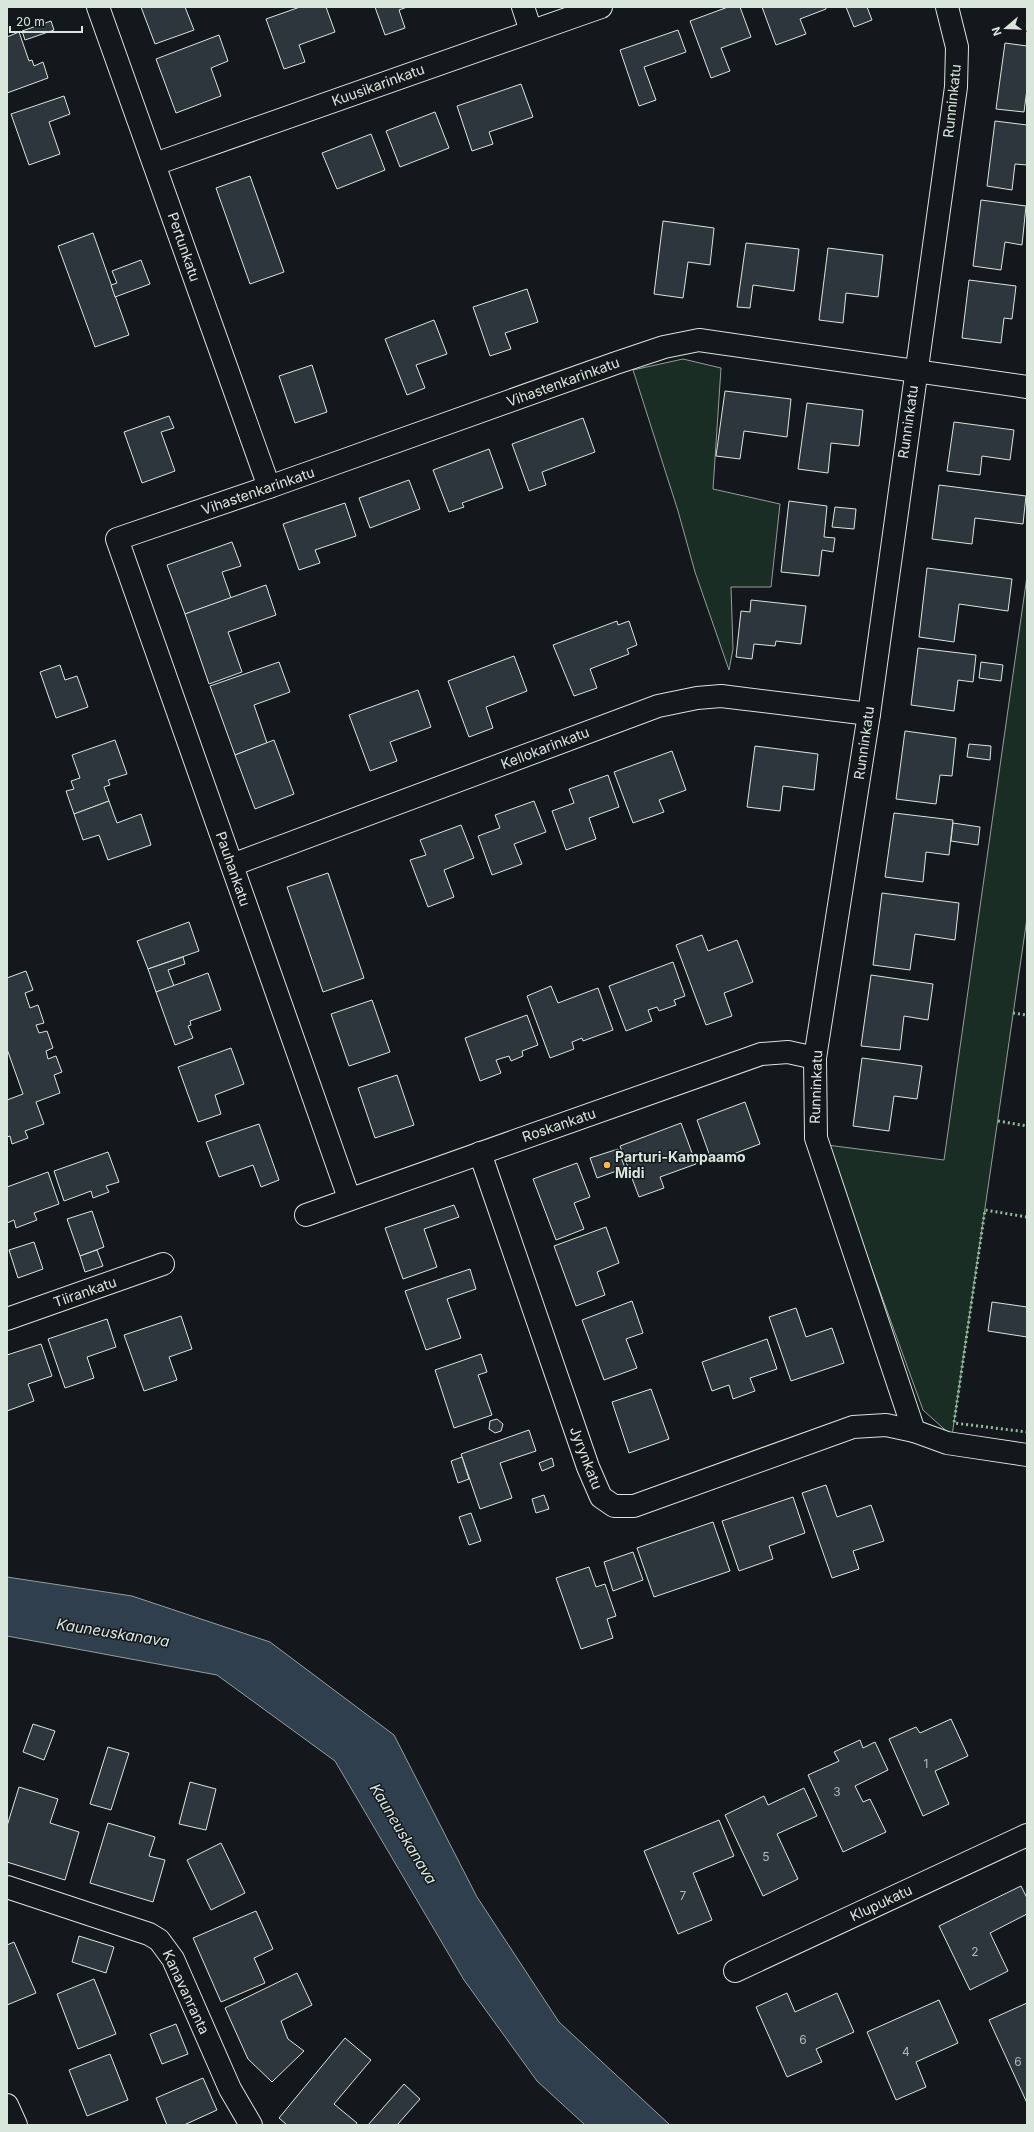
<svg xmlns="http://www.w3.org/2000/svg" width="1034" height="2132" font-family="Inter,sans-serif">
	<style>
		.green { fill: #1a2d24; stroke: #939e99 }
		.water { fill: #2f3f4d; stroke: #939e99 }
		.building { fill: #2c363c; stroke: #d8e6dc }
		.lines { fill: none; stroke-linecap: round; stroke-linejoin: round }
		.street-casing { stroke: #d8e6dc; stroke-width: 24 }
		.secondary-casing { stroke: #d8e6dc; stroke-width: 24 }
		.street { stroke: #14181c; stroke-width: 22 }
		.secondary { stroke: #14181c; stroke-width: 22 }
		.hedge { stroke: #8ac095; stroke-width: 3; stroke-dasharray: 2 3; stroke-linecap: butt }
		.poi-dot { fill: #ffb74d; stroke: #14181c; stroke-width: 1.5 }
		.labels { text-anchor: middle; stroke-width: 3; stroke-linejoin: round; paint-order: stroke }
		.number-label { font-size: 12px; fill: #adbab4 }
		.street-label { font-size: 14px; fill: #d8e6dc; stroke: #14181c }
		.poi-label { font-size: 14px; font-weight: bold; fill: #d8e6dc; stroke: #14181c; text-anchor: start }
		.water-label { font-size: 15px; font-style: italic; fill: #d8e6dc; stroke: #14181c }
	</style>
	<rect width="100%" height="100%" fill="#14181c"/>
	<g class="green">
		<polygon points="683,359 721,368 713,489 780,504 771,587 731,587 733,649 729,670 695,572 678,511 633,370"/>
		<polygon points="1027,576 1027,918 952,1436 923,1410 827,1145 944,1160"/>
	</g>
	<polygon class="water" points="7,1577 132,1596 270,1642 394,1735 477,1897 559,2022 670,2125 585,2125 537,2081 464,1980 335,1761 217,1675 7,1636"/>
	<g class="building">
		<polygon points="141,7 185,7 194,30 155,44"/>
		<polygon points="300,7 326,7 335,32 299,45 305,62 284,69 266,19"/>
		<polygon points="375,7 407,7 399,10 405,28 385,35"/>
		<polygon points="728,7 740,7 751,37 721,48 730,71 711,78 690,21"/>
		<polygon points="762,7 826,7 826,9 800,19 806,34 776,45"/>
		<polygon points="846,7 867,7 872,20 854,27"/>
		<polygon points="51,21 54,30 25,40 22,31"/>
		<polygon points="678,30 686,52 644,67 656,100 639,106 620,50"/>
		<polygon points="19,32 29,61 32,60 34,66 43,62 48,78 7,93 7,37"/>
		<polygon points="219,35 228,61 211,68 221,96 176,113 156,59"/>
		<polygon points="1005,43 1027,46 1027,89 1024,112 996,109"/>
		<polygon points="521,84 533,117 489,132 493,144 472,151 457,106"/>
		<polygon points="64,96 70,114 49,122 60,154 29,165 11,114"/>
		<polygon points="435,112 449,148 400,167 386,131"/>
		<polygon points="995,121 1027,125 1027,165 1015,164 1012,190 987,186"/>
		<polygon points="371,134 385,170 337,189 322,153"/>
		<polygon points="250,176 284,272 250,284 216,188"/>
		<polygon points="981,200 1026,206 1022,245 1005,242 1001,270 973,266"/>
		<polygon points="663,221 714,228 710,265 688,262 683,298 654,294"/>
		<polygon points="93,233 129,335 95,347 58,246"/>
		<polygon points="746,243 799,249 794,291 753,285 750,308 737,307"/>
		<polygon points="828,248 883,255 878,297 846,293 843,323 819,320"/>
		<polygon points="141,260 150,284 115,297 111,285 117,283 112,271"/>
		<polygon points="969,280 1016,286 1012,319 1004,318 1001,343 962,338"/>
		<polygon points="527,289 538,322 505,333 511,349 490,356 473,307"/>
		<polygon points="434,320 447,354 416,365 425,388 407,395 385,339"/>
		<polygon points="312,365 327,412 295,423 279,376"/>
		<polygon points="725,391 791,399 787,437 744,431 740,459 716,456"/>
		<polygon points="807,403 863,410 859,446 831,443 828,473 798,469"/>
		<polygon points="169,416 174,428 161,432 175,471 142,483 124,432"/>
		<polygon points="583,418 595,452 542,472 546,485 529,491 512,444"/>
		<polygon points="954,422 1014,430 1010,460 982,456 980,475 947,471"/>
		<polygon points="489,449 503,488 462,503 464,507 449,512 433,470"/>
		<polygon points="409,480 420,509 370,528 359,498"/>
		<polygon points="939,485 1026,496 1023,524 975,518 972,544 932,539"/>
		<polygon points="789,501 827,506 824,537 835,538 833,552 822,550 819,576 781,572"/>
		<polygon points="345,503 356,536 315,550 320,563 299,570 283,524"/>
		<polygon points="835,507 856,509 854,529 832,527"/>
		<polygon points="232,542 241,566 222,572 231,598 185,614 167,565"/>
		<polygon points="927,568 1012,579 1008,611 959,604 954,642 919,637"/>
		<polygon points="266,585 276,615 228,632 242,672 209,684 185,614"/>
		<polygon points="751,600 806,606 801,644 776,641 775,646 754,644 752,659 736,657 741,611 750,612"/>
		<polygon points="617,621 618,625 629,621 637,645 627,649 629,654 590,669 597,688 574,696 553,645"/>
		<polygon points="918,648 976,655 973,682 958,680 954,711 911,705"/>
		<polygon points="514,656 527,691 486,707 493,728 469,737 448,681"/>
		<polygon points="279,662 290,692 254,705 267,743 235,755 210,686"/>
		<polygon points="981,662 1003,665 1001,681 979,678"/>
		<polygon points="60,665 65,680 77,676 88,707 56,718 40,672"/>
		<polygon points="418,690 431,727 390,742 397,761 370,771 349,715"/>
		<polygon points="905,731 956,738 952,776 940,775 936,804 896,799"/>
		<polygon points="115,740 127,774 108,780 110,785 104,787 109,801 74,814 66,791 74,789 71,781 80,778 72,755"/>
		<polygon points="274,740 294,794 255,809 235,755"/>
		<polygon points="969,744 991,746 990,760 967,757"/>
		<polygon points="755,746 818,754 814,790 783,786 780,811 747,807"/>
		<polygon points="672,751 686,790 659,800 664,812 633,823 614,772"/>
		<polygon points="608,775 619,807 589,818 596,839 566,850 552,811 574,803 569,789"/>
		<polygon points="109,801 117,823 141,814 151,845 108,860 99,835 83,840 74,814"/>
		<polygon points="534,801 546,832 514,844 522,864 492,875 478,836 500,828 495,815"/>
		<polygon points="894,813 953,820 949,855 926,852 923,882 885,877"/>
		<polygon points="953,823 980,827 978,845 951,841"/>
		<polygon points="461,825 474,858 444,870 454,897 428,907 410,860 426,855 420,840"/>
		<polygon points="328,873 364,978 323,992 287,887"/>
		<polygon points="882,893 959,903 955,940 915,934 910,970 873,965"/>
		<polygon points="189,922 199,951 148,969 137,941"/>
		<polygon points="702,935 708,951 737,940 753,982 724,993 732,1016 706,1025 676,945"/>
		<polygon points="183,957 185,964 168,970 174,986 156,992 148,969"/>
		<polygon points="673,962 685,996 674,1000 676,1005 659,1011 657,1007 648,1010 652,1021 626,1031 609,986"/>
		<polygon points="26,971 33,990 25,993 30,1008 38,1005 44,1023 36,1025 39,1033 47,1031 53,1048 46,1051 48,1059 56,1056 62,1072 54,1075 60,1093 36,1102 44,1124 25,1131 28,1138 12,1144 10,1136 7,1137 7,1100 23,1094 7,1049 7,978"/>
		<polygon points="208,973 221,1010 190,1021 191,1025 188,1026 193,1038 175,1045 156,992"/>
		<polygon points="871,975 933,984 928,1020 904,1016 900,1050 861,1046"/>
		<polygon points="551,986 558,1003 598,988 613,1030 583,1041 582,1038 572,1042 574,1049 550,1058 527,996"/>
		<polygon points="372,1000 390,1052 349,1066 331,1014"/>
		<polygon points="527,1015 538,1045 522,1051 523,1056 511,1061 509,1056 496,1060 501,1073 480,1081 465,1038"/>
		<polygon points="231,1048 244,1084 215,1095 221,1114 198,1122 178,1067"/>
		<polygon points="862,1058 922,1066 917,1099 894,1096 889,1131 853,1126"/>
		<polygon points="397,1075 414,1125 375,1138 358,1088"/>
		<polygon points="745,1102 760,1144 712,1162 697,1120"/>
		<polygon points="681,1123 696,1164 660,1177 664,1188 639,1197 620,1146"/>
		<polygon points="259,1124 279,1180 261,1187 253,1165 219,1177 206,1142"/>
		<polygon points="618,1149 625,1168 597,1178 590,1158"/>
		<polygon points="108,1152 119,1182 106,1186 109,1192 93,1198 91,1191 64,1201 54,1171"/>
		<polygon points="577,1163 590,1197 574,1203 584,1229 556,1240 533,1179"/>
		<polygon points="48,1172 59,1204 34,1213 37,1220 16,1228 14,1220 7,1223 7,1187"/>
		<polygon points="454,1205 459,1217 424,1229 437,1267 403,1279 385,1228"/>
		<polygon points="92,1211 104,1247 80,1256 67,1219"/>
		<polygon points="606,1227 619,1263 597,1272 605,1295 576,1306 554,1246"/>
		<polygon points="34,1242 43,1269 18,1278 9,1250"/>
		<polygon points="97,1250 103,1266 85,1272 80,1256"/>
		<polygon points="470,1269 476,1289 447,1299 461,1338 426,1350 405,1291"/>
		<polygon points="632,1301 643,1333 626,1339 637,1368 604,1380 582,1320"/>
		<polygon points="992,1302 1027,1307 1027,1337 988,1331"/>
		<polygon points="796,1308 806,1337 832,1328 844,1363 791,1381 769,1317"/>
		<polygon points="181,1316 192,1349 169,1357 177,1380 144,1391 124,1335"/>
		<polygon points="107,1319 116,1347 87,1357 94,1378 65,1388 48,1339"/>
		<polygon points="767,1339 777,1369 750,1378 755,1391 733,1399 729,1385 712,1391 702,1362"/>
		<polygon points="41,1344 52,1376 28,1384 34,1401 7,1411 7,1355"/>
		<polygon points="481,1354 487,1372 478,1375 492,1415 454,1428 435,1370"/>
		<polygon points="651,1389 669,1439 629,1453 612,1402"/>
		<polygon points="497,1419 503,1424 501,1431 495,1433 489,1429 490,1421"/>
		<polygon points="529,1430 536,1451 500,1463 512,1498 480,1509 461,1454"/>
		<polygon points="462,1457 469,1479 458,1483 451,1461"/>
		<polygon points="552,1458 554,1466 542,1471 539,1463"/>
		<polygon points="826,1485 837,1517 871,1505 884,1541 853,1551 859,1569 832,1578 802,1493"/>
		<polygon points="544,1495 549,1509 536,1513 532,1499"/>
		<polygon points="793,1497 805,1533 769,1546 773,1559 739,1571 722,1521"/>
		<polygon points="471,1513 481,1541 469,1545 459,1517"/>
		<polygon points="713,1522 730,1571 654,1597 637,1548"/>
		<polygon points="633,1552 643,1580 613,1591 604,1562"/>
		<polygon points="589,1567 596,1587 605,1584 616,1616 607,1619 613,1638 581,1649 556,1578"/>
		<polygon points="951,1719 968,1756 935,1771 949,1804 923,1816 889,1739 916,1727 920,1733"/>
		<polygon points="33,1724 55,1731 44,1760 23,1752"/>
		<polygon points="860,1740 863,1748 875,1742 888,1770 855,1786 863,1802 870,1799 886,1832 843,1852 808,1775 839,1761 834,1752"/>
		<polygon points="108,1747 129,1753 111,1810 90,1804"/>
		<polygon points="190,1782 216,1789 206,1830 179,1824"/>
		<polygon points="19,1787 58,1799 50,1823 79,1832 65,1880 7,1862 7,1826"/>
		<polygon points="804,1788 817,1816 777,1834 798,1879 763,1896 725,1815 764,1796 768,1805"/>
		<polygon points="719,1820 734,1856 693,1873 712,1920 678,1934 644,1851"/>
		<polygon points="108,1823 155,1837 149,1856 165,1860 153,1902 90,1883"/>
		<polygon points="221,1843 245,1893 211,1910 187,1860"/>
		<polygon points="1021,1886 1027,1898 1027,1914 990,1933 1008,1971 970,1990 939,1926"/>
		<polygon points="256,1911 273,1949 254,1958 265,1983 221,2002 193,1938"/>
		<polygon points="79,1936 114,1947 106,1973 72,1962"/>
		<polygon points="14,1942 36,1993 7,2005 7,1945"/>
		<polygon points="297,1973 312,2005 281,2021 288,2039 304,2051 272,2082 248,2059 225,2008"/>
		<polygon points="94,1979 116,2034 78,2049 57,1994"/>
		<polygon points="787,1993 795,2012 837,1993 854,2032 816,2049 822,2062 787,2077 756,2007"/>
		<polygon points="939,2000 958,2043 916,2062 926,2087 896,2100 867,2032"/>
		<polygon points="1027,2003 1027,2103 989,2020"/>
		<polygon points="176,2024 188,2054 162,2064 150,2034"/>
		<polygon points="345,2038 371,2060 334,2104 357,2123 356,2125 287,2125 279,2118"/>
		<polygon points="110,2054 128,2100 87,2116 69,2070"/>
		<polygon points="203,2078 217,2110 184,2125 167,2125 156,2098"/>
		<polygon points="404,2084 420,2099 397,2125 368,2125"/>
	</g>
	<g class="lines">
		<g class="street-casing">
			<g id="street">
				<polyline points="98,7 269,487"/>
				<polyline points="523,7 531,31"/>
				<polyline points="947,7 957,47 956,87 869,714 815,1058 816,1138 914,1431 947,1443 1027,1455"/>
				<polyline points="155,164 601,7"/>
				<polyline points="232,865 658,706 697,698 721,696 869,714"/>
				<polyline points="480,1153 588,1467 601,1497 614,1506 634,1506 853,1427 886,1425 914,1431"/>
				<polyline points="349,1198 117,539 269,487 616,363 664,347 699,340 1027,387"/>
				<polyline points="306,1215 761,1054 788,1052 815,1058"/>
				<polyline points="7,1319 163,1264"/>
				<polyline points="7,1887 149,1934 159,1940 173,1959 230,2089 251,2125"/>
				<polyline points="735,1971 1027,1835"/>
			</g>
		</g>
		<g class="secondary-casing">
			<polyline id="secondary" points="7,2105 16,2125"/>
		</g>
		<use href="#street" class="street"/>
		<use href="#secondary" class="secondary"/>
		<g class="hedge">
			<polyline points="1013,1013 1027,1015"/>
			<polyline points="998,1121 1027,1126"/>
			<polyline points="1027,1217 985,1210 954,1423 1027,1432"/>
		</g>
	</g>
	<circle class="poi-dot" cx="607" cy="1165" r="4"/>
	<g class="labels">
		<g class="number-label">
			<text x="926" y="1768">1</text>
			<text x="837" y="1796">3</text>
			<text x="766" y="1861">5</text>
			<text x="683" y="1900">7</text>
			<text x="975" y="1956">2</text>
			<text x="803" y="2044">6</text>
			<text x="906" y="2056">4</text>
			<text x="1018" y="2066">6</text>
		</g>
		<g class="street-label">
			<text transform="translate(378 85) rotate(-20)" y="5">Kuusikarinkatu</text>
			<text transform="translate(952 101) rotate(-84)" y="5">Runninkatu</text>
			<text transform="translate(184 247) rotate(71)" y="5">Pertunkatu</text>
			<text transform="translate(563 382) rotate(-20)" y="5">Vihastenkarinkatu</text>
			<text transform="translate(908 422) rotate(-82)" y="5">Runninkatu</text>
			<text transform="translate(258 491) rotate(-19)" y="5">Vihastenkarinkatu</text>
			<text transform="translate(864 743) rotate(-82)" y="5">Runninkatu</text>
			<text transform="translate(545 748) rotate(-21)" y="5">Kellokarinkatu</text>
			<text transform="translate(233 869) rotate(71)" y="5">Pauhankatu</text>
			<text transform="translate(816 1087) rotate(-88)" y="5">Runninkatu</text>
			<text transform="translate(559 1125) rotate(-19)" y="5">Roskankatu</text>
			<text transform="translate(85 1292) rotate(-19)" y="5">Tiirankatu</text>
			<text transform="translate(586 1458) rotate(69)" y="5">Jyrynkatu</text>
			<text transform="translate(881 1903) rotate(-25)" y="5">Klupukatu</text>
			<text transform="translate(186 1992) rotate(65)" y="5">Kanavanranta</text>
		</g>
		<g class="poi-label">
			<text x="615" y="1162">Parturi-Kampaamo<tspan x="615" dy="16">Midi</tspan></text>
		</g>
		<g class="water-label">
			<text transform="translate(113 1633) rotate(9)" y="5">Kauneuskanava</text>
			<text transform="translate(403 1834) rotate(59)" y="5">Kauneuskanava</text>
		</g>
	</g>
	<rect width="1034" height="2132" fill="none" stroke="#d8e6dc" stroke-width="16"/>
	<g transform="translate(1006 28) rotate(251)" stroke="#14181c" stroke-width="3" paint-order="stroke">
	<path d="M0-3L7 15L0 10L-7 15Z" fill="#d8e6dc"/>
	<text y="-6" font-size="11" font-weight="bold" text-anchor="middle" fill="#d8e6dc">N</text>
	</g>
	<path d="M10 26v6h72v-6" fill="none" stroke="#d8e6dc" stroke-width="2"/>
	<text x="16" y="26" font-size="12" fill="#d8e6dc" stroke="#14181c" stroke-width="3" paint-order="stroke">20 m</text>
</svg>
